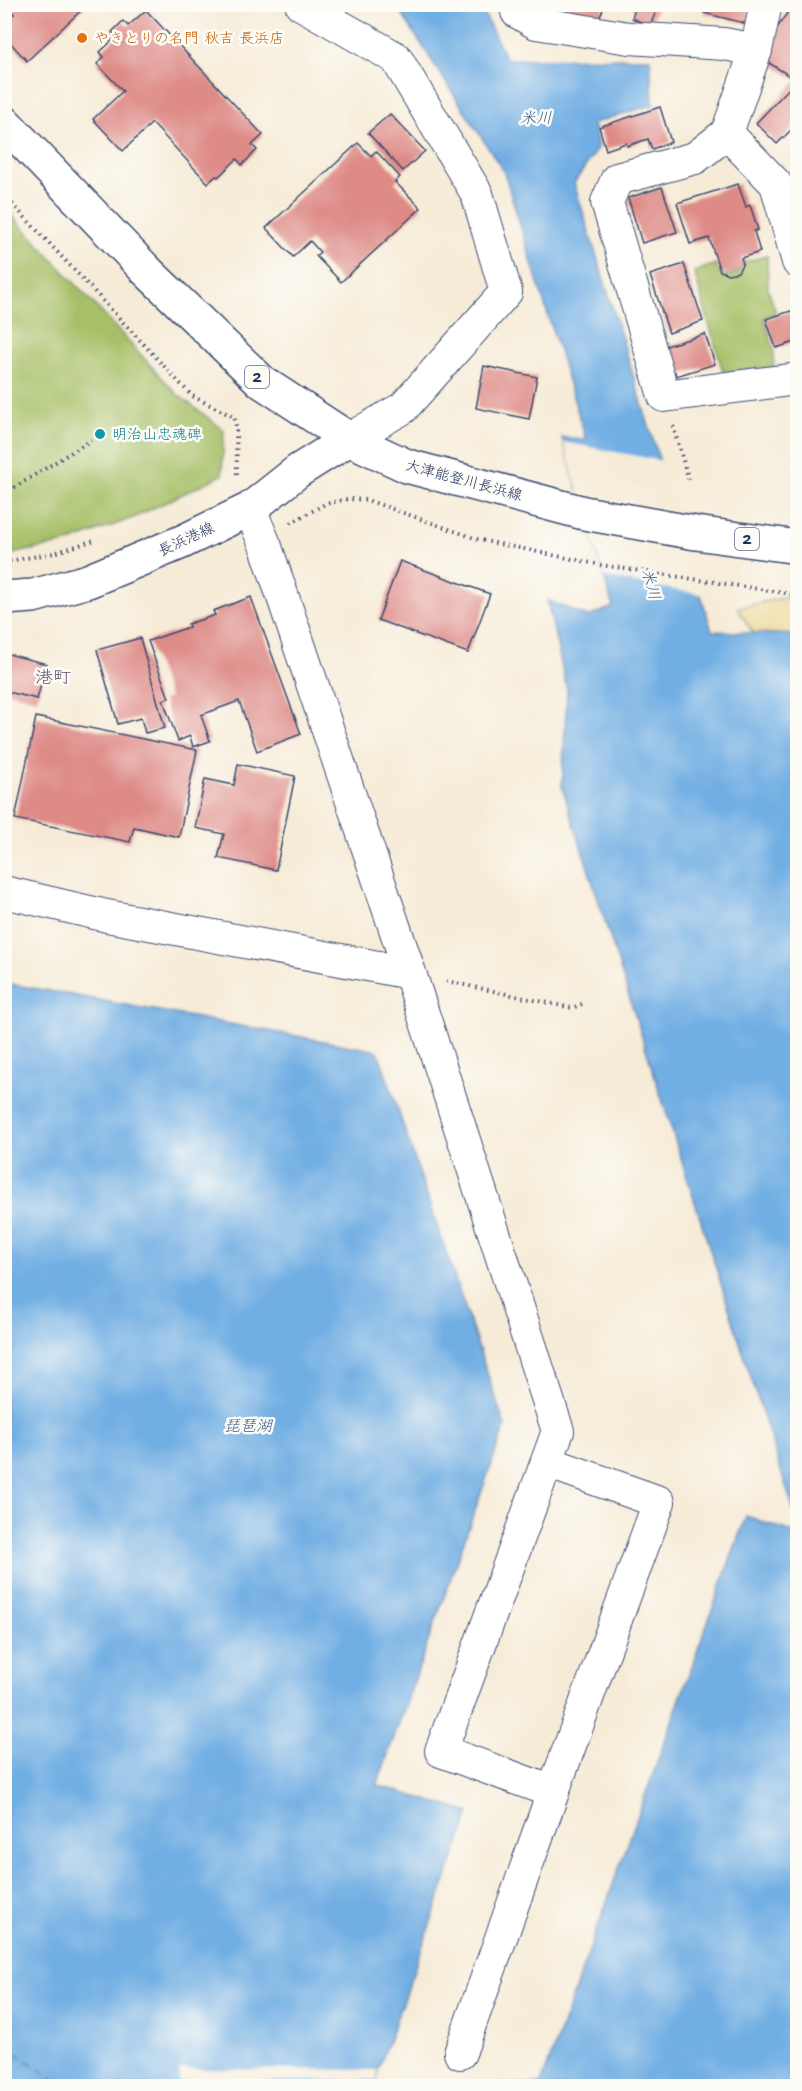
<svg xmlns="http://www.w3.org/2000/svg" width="802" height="2091" font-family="'Shantell Sans','Klee One',sans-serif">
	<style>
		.green { fill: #a7c067; stroke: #617862; stroke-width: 1.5 }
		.sand { fill: #eeda9e; stroke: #84847e; stroke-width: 1.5 }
		.water { fill: #71aee3; stroke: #466ea0; stroke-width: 1.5 }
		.pier { fill: #f6ebd7 }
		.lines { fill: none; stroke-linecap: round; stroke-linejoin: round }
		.ferry { stroke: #395b8d; stroke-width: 1.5; stroke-dasharray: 8 6; stroke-linecap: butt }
		.building { fill: #de8b87 }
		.minor-casing { stroke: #3c4b70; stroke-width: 34 }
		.major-casing { stroke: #3c4b70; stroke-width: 36 }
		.path { stroke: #3c4b70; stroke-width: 4; stroke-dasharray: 1.5 4.5; stroke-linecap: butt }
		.minor { stroke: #fff; stroke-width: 32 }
		.major { stroke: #fff; stroke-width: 33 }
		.food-dot { fill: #e8710a; stroke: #fdfcf7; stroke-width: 2 }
		.culture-dot { fill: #0f9aa8; stroke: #fdfcf7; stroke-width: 2 }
		.labels { text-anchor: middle; stroke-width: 5; stroke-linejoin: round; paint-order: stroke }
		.shield { fill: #fdfcf7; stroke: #5f6c8c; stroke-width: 1.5 }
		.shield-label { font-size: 14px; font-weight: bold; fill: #1b2f5e }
		.food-label { font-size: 15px; fill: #c56008; stroke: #fdfcf7; text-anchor: start }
		.culture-label { font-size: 15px; fill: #0d838f; stroke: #fdfcf7; text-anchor: start }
		.street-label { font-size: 15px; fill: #1b2f5e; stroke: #fdfcf7 }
		.water-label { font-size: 16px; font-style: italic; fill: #395b8d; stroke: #fdfcf7 }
		.quarter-label { font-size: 18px; fill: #5f4f6c; stroke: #fdfcf7 }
	</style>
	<rect width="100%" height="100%" fill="#fdfcf7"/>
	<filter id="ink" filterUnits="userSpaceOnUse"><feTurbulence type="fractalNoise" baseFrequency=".0167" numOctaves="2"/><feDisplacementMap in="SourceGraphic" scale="12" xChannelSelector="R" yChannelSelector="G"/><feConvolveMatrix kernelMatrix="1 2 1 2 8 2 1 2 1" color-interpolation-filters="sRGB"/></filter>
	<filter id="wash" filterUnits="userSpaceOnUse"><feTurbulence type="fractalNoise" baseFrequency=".008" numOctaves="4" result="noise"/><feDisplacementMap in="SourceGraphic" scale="24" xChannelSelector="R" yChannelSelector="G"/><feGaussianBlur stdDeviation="1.35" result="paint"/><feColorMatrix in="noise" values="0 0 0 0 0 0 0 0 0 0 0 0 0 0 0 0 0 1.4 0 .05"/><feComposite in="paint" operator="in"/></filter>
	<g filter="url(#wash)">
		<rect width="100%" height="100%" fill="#f6ebd7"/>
		<g class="green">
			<polygon points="5,208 177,394 224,430 222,475 135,517 67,543 5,555"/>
			<polygon points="767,256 768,288 776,313 764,318 774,350 774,367 723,372 694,272 716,264 718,272 727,276 739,272 744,262"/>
		</g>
		<polygon class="sand" points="797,595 797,653 765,651 737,608"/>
		<g class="water">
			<polygon points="396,5 480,5 506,59 650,58 653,105 593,123 598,148 574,183 712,631 797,635 797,1521 562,787 567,690 547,600 588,617 613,607 562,438 586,439 504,172"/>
			<polygon points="5,983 378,1051 505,1426 377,1785 470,1813 378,2070 377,2086 541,2084 746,1516 798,1534 797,2086 5,2086"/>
		</g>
		<g class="pier">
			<polygon points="563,442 663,461 704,595 604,577"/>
			<polygon points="180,2069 378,2070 377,2080 179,2082"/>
		</g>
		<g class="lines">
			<polyline class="ferry" points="4,2045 64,2086"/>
		</g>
		<g id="blocks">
			<g class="building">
				<polygon points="5,4 88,4 27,61 4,36 4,22 14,14"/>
				<polygon points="569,4 605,4 597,24 567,16 570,11 567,9"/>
				<polygon points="625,4 659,4 650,26 632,18 635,9"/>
				<polygon points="706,4 752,4 748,24 704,13"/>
				<polygon points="793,4 798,4 798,78 796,80 766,61 766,45"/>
				<polygon points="146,10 263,135 252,145 257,150 242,165 237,159 218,177 216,176 208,183 152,123 123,151 93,119 123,91 97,64 104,57 100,52 116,37 112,32 123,21 128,26"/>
				<polygon points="795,82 798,85 798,123 777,144 756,123"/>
				<polygon points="660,107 671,142 652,149 648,139 627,146 626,143 606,150 599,127"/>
				<polygon points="390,114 425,151 403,171 368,133"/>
				<polygon points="358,143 371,156 376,151 400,177 395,182 421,208 341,282 316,256 320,252 310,241 293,257 266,228"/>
				<polygon points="738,184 746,207 750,205 758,230 754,231 760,252 741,258 743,263 738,272 728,274 720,271 709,238 690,244 677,203"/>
				<polygon points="662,187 677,232 642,243 628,198"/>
				<polygon points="684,264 703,321 669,333 650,275"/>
				<polygon points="797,309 798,341 776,348 766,319"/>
				<polygon points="705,334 715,364 676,376 675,372 671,373 663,347"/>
				<polygon points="484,366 537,377 529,419 476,408"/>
				<polygon points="793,402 798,402 798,423 796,423"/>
				<polygon points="400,561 490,594 468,653 378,620"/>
				<polygon points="251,597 301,734 257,751 239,701 201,715 210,741 193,747 190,736 178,741 163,700 169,698 148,641 189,627 188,624 215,615 213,611"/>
				<polygon points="140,638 165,728 145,733 141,718 118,724 97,650"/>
				<polygon points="4,653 47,664 37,699 4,691"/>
				<polygon points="36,717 197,750 179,837 134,827 130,842 15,819"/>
				<polygon points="238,764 295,776 276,870 218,858 224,834 195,828 205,779 234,785"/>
				<polygon points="4,983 10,985 5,999 4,999"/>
			</g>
		</g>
	</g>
	<g filter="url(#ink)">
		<use href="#blocks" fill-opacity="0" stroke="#3c4b70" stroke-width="1.5"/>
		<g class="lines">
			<g class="minor-casing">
				<g id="minor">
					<polyline points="301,4 396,58 477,194 506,292 403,408 349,439"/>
					<polyline points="519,4 517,12 536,23 629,38 724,44 756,50 727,133 776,184 798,262"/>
					<polyline points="756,50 766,4"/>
					<polyline points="727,133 695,158 617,179 607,202 664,396 798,379"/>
					<polyline points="250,509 266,547 410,973 558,1431 441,1751 553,1792 659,1502 547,1462"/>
					<polyline points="4,892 107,916 410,973"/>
					<polyline points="460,2053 553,1792"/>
				</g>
			</g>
			<g class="major-casing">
				<g id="major">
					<polyline points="4,122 147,271 262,382 349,439 407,466 584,513 696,533 798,547"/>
					<polyline points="4,598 33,596 88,581 182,542 250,509 298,471 349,439"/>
				</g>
			</g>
			<g class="path">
				<polyline points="4,195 192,396 234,417 236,424 237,478"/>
				<polyline points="673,426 689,481"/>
				<polyline points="4,494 91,440"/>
				<polyline points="291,523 325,504 347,499 367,500 480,540 601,565 798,595"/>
				<polyline points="4,562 54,553 95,540"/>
				<polyline points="446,981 572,1008 585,1003"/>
			</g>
			<use href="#minor" class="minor"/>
			<use href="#major" class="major"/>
		</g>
	</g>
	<circle class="food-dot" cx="82" cy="38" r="6"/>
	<circle class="culture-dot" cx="100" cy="434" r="6"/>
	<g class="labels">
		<g class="shield">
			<rect x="245" y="366" width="24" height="22" rx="4.5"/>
			<rect x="735" y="528" width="24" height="22" rx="4.5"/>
		</g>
		<g class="shield-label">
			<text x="257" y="382">2</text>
			<text x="747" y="544">2</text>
		</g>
		<g class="food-label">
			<text x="94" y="43">やきとりの名門 秋吉 長浜店</text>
		</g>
		<g class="culture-label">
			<text x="112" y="439">明治山忠魂碑</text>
		</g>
		<g class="street-label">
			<text transform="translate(464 480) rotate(15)" y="5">大津能登川長浜線</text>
			<text transform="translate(186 539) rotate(-25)" y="5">長浜港線</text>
		</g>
		<g class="water-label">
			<text x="536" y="123">米川</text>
			<text transform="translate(652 584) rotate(75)" y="6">米川</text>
			<text x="248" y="1431">琵琶湖</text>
		</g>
		<g class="quarter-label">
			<text x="53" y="683">港町</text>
		</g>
	</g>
	<rect width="802" height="2091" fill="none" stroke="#fdfcf7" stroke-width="24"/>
</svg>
